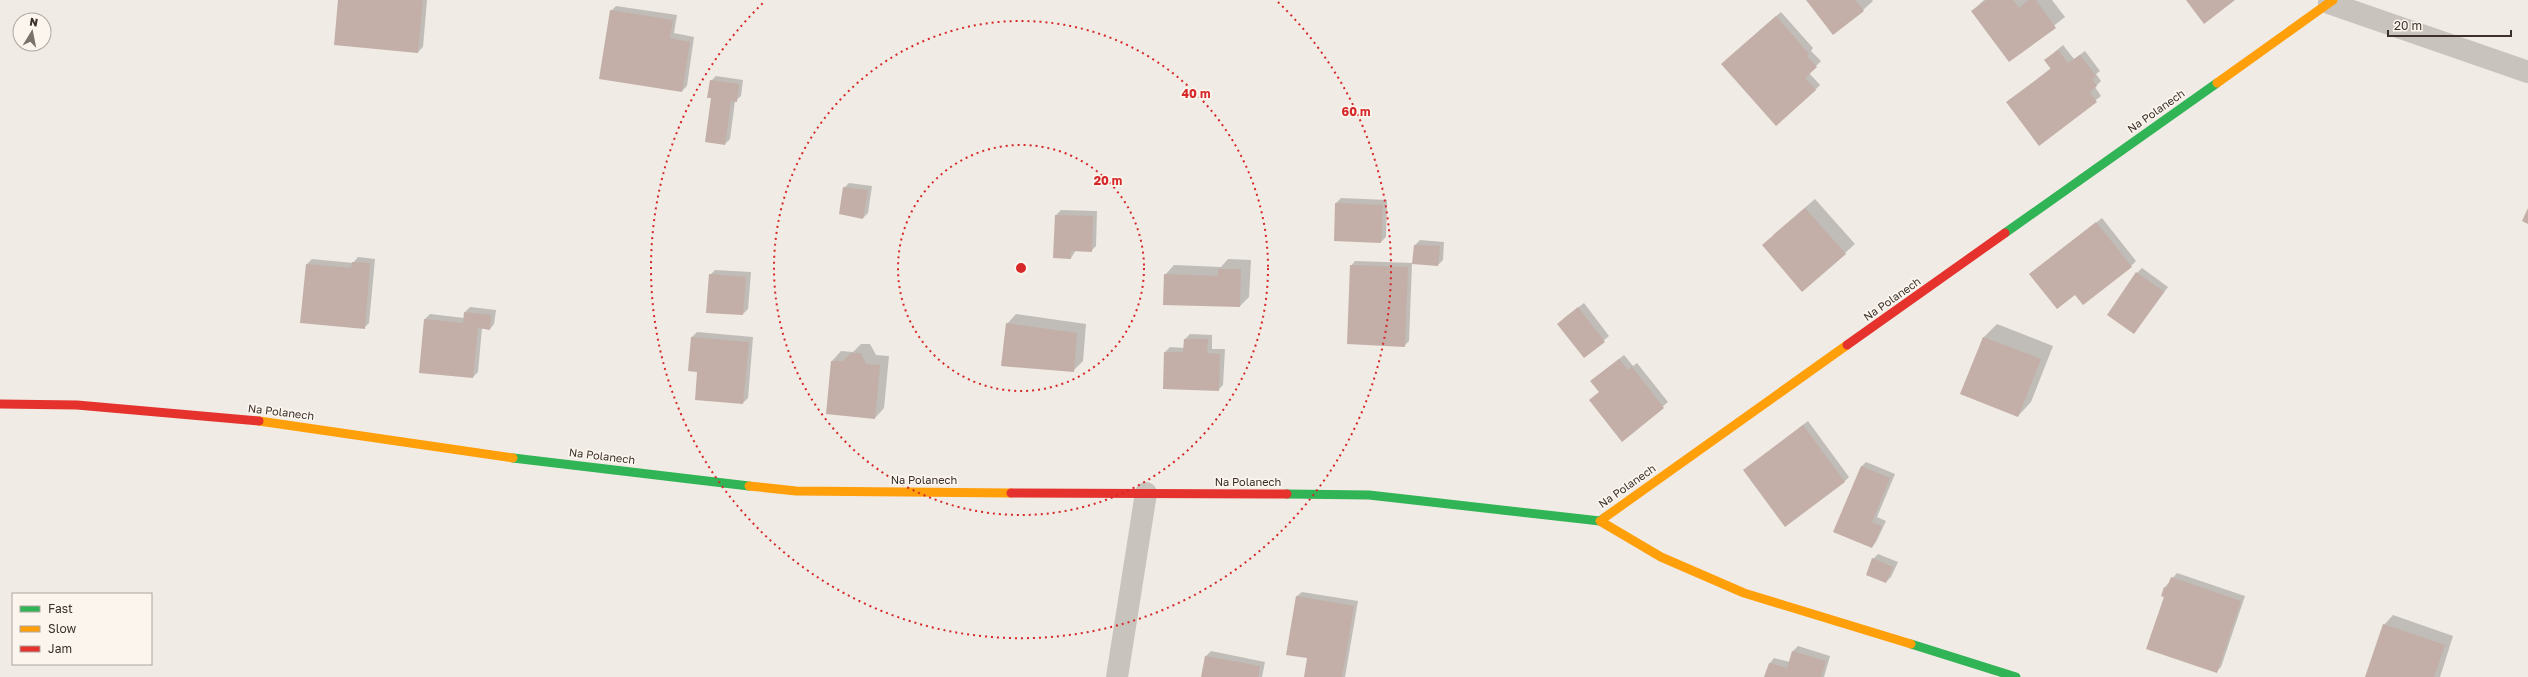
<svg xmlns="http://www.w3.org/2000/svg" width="2528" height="677" font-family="'Golos Text',sans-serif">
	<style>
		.shadow { fill: #0003 }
		.building { fill: #c3afa7 }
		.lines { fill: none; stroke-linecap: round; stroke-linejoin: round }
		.street { stroke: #c9c3be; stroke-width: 22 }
		.fast { stroke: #30b455; stroke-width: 9 }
		.slow { stroke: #ff9f0a; stroke-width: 9 }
		.jam { stroke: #e5322d; stroke-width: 9 }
		.ring { fill: none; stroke: #d62828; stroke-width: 2; stroke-dasharray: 2 4 }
		.labels { text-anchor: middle; stroke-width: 3.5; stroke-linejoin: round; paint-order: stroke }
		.street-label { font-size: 11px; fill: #3b302b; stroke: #fbf5ee }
		.centre { fill: #d62828; stroke: #fbf5ee; stroke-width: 2 }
		.ring-label { font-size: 12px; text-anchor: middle; font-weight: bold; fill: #d62828; stroke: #fbf5ee; stroke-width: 3.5; stroke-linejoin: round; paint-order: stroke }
	</style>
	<rect width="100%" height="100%" fill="#f0ebe5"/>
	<g class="shadow">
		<polygon points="339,0 427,0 423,47 418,52"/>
		<polygon points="1807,0 1872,0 1873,1 1863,10"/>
		<polygon points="1984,0 2052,0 2065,17 2009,61 1972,11"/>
		<polygon points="616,6 677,15 674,33 694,37 687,86 682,91 611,11"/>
		<polygon points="1781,12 1813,48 1811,51 1821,61 1809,73 1820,85 1815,90 1727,59"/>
		<polygon points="2063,45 2074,59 2085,51 2100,71 2096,74 2101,81 2095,87 2101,96 2039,144 2013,98 2051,68 2045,60"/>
		<polygon points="716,76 743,80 741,96 735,101 730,139 725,144 712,98 711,81"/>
		<polygon points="849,183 872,186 868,213 863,218 844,188"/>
		<polygon points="1341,198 1387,200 1386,237 1381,242 1336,203"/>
		<polygon points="1815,199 1855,244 1845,253 1773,235"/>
		<polygon points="1061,210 1097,211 1096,246 1091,251 1076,250 1071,258 1056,215"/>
		<polygon points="2102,218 2136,261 2131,266 2075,294 2035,270"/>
		<polygon points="1420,240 1444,242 1443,260 1438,265 1412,263 1409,341 1404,346 1351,266 1355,261 1413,263 1415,245"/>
		<polygon points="358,257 375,259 369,323 364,328 307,264 312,259 353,263"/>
		<polygon points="1228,259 1251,260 1249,297 1240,306 1165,275 1174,265 1221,267"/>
		<polygon points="2142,268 2168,287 2134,333 2137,273"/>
		<polygon points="715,270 751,272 748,309 743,314 710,275"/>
		<polygon points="1584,303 1609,336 1584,357 1563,319"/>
		<polygon points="470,307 496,310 494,324 490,329 482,328 478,372 473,377 425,319 430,314 464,318 465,312"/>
		<polygon points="1016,314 1086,324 1083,361 1073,371 1007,324"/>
		<polygon points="1997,324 2053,346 2031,402 2018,416 1961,393 1984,337"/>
		<polygon points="697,332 753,337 748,398 743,403 698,371 692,337"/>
		<polygon points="1190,334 1212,335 1212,349 1225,349 1223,385 1218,390 1165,352 1170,347 1184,348 1185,339"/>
		<polygon points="861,344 870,344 876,355 889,356 884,408 875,418 832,361 841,351 853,352"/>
		<polygon points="1624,355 1633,366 1637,363 1668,402 1622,440 1600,392 1591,381"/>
		<polygon points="1808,421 1849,477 1844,482 1744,470"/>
		<polygon points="1866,462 1895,474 1877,517 1886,521 1876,542 1872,547 1861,467"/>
		<polygon points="1878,554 1898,562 1891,577 1886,582 1873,559"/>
		<polygon points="2177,573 2245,596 2221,667 2216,672 2162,595 2165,587"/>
		<polygon points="1302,592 1358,601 1345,677 1305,677 1308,658 1297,596"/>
		<polygon points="2393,615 2453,636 2440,677 2366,677 2384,625"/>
		<polygon points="1798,646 1830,656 1824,677 1765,677 1770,663 1774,658 1790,662 1793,651"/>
		<polygon points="1211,651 1265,662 1262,677 1202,677 1206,656"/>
	</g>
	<g class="building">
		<polygon points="338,0 423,0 418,53 334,45"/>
		<polygon points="1806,0 1855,0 1864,11 1833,35"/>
		<polygon points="1987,0 2013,0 2019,8 2029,0 2036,0 2056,28 2009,62 1971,11"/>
		<polygon points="2186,0 2235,0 2204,24"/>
		<polygon points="610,10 673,20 670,38 690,42 682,92 599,79"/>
		<polygon points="1776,16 1809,54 1807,56 1817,67 1805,78 1816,90 1776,126 1721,64"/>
		<polygon points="2058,50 2068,63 2080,55 2096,76 2092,79 2097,86 2090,92 2097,102 2039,146 2006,102 2051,69 2044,60"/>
		<polygon points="710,80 739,84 737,102 731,101 725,145 705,142 711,98 707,98"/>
		<polygon points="843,187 868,190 863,219 839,214"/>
		<polygon points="1335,203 1383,205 1381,243 1334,241"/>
		<polygon points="1805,208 1846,254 1802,292 1762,245"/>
		<polygon points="2528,208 2528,224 2522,221"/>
		<polygon points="1055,215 1093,216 1092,252 1071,251 1071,259 1053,258"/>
		<polygon points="2096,222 2132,267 2083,305 2075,295 2057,309 2029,274"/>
		<polygon points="1414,245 1440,246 1438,266 1412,264"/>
		<polygon points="352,262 370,263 365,329 300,323 306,264 351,268"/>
		<polygon points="1350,265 1408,267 1405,347 1347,344"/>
		<polygon points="1218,269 1241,269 1240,307 1163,305 1164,274 1218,276"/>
		<polygon points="2136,272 2164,292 2134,334 2107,315"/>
		<polygon points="709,274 746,277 743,315 706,313"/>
		<polygon points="1578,307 1605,342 1584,358 1557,324"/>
		<polygon points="464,312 491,315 490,330 478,328 473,378 419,373 424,319 463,323"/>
		<polygon points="1006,323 1077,333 1074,372 1001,366"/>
		<polygon points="691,337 749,342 743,404 695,400 697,372 688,371"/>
		<polygon points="1983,337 2041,359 2018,417 1960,394"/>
		<polygon points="1184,339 1208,339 1207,353 1220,354 1219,391 1163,389 1164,352 1183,352"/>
		<polygon points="851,353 861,353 866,364 880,365 875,419 826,414 831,361 843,361"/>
		<polygon points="1619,359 1628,370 1632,367 1664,408 1622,442 1589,400 1599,392 1590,381"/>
		<polygon points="1803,425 1845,482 1785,527 1743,470"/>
		<polygon points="1861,466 1890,478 1872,522 1882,526 1872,548 1833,532"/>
		<polygon points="1872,558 1893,567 1886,583 1866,575"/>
		<polygon points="2171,577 2241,601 2217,673 2146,649 2164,597 2161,596 2164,587 2167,588"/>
		<polygon points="1296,596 1354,606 1342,677 1304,677 1307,658 1286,655"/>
		<polygon points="2383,624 2445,645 2434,677 2365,677"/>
		<polygon points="1792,651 1826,661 1821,677 1764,677 1769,663 1787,668"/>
		<polygon points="1205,656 1260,666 1258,677 1201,677"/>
	</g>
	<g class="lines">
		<g class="street">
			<polyline points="2329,3 2528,72"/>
			<polyline points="1117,677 1146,493"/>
		</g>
		<g class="fast">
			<polyline points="2005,233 2217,83"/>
			<polyline points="513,458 749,486"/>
			<polyline points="1287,494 1369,495 1600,521 1604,518"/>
			<polyline points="1911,644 2016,677"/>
		</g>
		<g class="slow">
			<polyline points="2217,83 2333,0"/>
			<polyline points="259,421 513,458"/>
			<polyline points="749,486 796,491 1011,493"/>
			<polyline points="1604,518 1847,345"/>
			<polyline points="1600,521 1661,557 1744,593 1911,644"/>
		</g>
		<g class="jam">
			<polyline points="1847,345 2005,233"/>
			<polyline points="0,404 77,405 259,421"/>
			<polyline points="1011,493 1287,494"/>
		</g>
	</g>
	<g class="ring">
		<circle cx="1021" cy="268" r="123"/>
		<circle cx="1021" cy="268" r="247"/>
		<path d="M1278 2A370 370 0 1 1 764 2"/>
	</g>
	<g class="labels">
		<g class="street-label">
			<text transform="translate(2156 111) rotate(-35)" y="4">Na Polanech</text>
			<text transform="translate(1892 299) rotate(-35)" y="4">Na Polanech</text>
			<text transform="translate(281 412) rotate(7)" y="4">Na Polanech</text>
			<text transform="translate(602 456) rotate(7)" y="4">Na Polanech</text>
			<text x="924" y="484">Na Polanech</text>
			<text x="1248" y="486">Na Polanech</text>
			<text transform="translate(1627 486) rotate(-35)" y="4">Na Polanech</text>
		</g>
	</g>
	<circle cx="1021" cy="268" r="6" class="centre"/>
	<g class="ring-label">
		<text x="1196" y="98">40 m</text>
		<text x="1356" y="116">60 m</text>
		<text x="1108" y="185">20 m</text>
	</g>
	<rect x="12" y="593" width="140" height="72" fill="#fbf5ee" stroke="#aea6a0"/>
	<rect x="20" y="606" width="20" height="6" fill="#30b455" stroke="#aea6a0"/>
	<text x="48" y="613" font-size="12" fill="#3b302b">Fast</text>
	<rect x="20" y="626" width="20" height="6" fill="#ff9f0a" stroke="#aea6a0"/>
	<text x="48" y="633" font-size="12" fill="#3b302b">Slow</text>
	<rect x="20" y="646" width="20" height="6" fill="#e5322d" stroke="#aea6a0"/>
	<text x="48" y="653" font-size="12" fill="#3b302b">Jam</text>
	<g transform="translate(32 32) rotate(10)"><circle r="19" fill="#fbf5ee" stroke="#aea6a0"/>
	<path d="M0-3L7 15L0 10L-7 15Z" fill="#7a716c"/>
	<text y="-6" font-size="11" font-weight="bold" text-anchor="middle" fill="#3b302b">N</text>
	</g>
	<path d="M2388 30v6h123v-6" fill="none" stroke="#3b302b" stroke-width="2"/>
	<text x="2394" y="30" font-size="12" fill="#3b302b" stroke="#fbf5ee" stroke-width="3" paint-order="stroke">20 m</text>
</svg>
